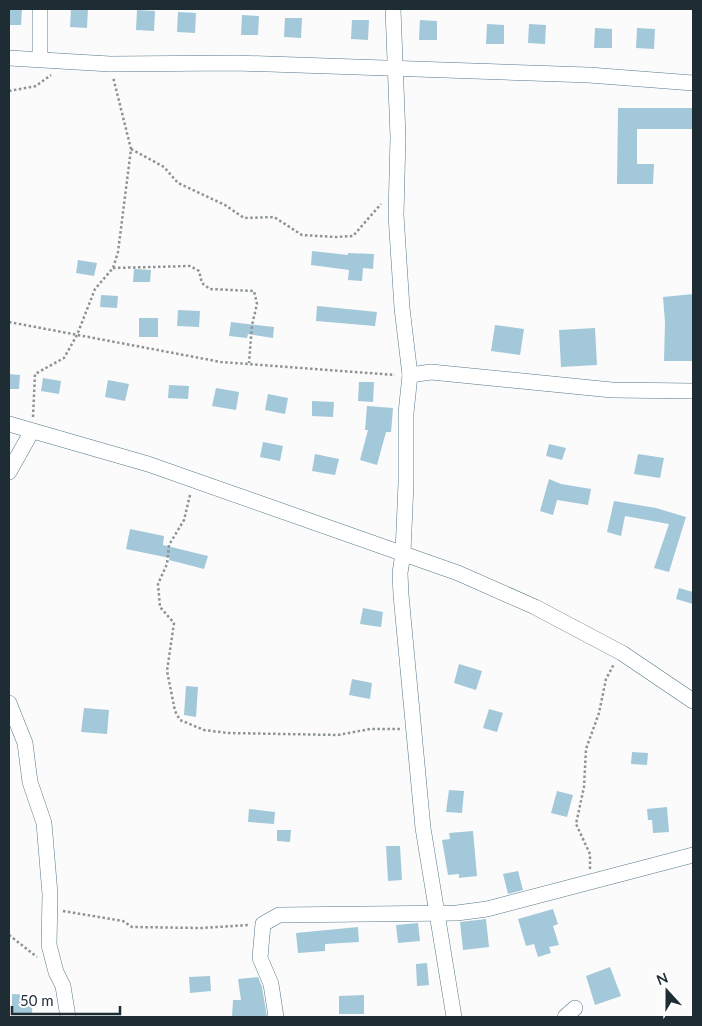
<svg xmlns="http://www.w3.org/2000/svg" width="702" height="1026" font-family="Lato,sans-serif">
	<style>
		.building { fill: #a3c8da }
		.lines { fill: none; stroke-linecap: round; stroke-linejoin: round }
		.minor-casing { stroke: #557889; stroke-width: 16 }
		.path { stroke: #8c9397; stroke-width: 2.5; stroke-dasharray: 2.5 2.5; stroke-linecap: butt }
		.minor { stroke: #fff; stroke-width: 15 }
	</style>
	<rect width="100%" height="100%" fill="#fbfbfb"/>
	<g class="building">
		<polygon points="9,9 22,9 21,25 9,25"/>
		<polygon points="71,9 88,9 87,28 70,27"/>
		<polygon points="137,10 155,11 154,31 136,30"/>
		<polygon points="178,12 196,13 195,33 177,32"/>
		<polygon points="242,15 259,16 258,35 241,35"/>
		<polygon points="285,18 302,18 301,38 284,37"/>
		<polygon points="352,20 369,20 368,40 351,39"/>
		<polygon points="420,20 437,21 437,40 419,40"/>
		<polygon points="487,24 504,25 504,44 486,44"/>
		<polygon points="529,24 546,25 545,44 528,43"/>
		<polygon points="595,28 612,29 612,48 594,48"/>
		<polygon points="637,28 655,29 654,49 636,48"/>
		<polygon points="618,108 693,108 693,129 637,129 637,164 654,164 653,184 617,184"/>
		<polygon points="312,251 348,255 348,253 374,254 373,269 363,268 362,281 348,280 349,270 311,265"/>
		<polygon points="78,260 97,263 94,276 76,273"/>
		<polygon points="134,269 151,270 150,282 133,282"/>
		<polygon points="693,294 693,361 664,361 665,322 663,297"/>
		<polygon points="101,295 118,296 117,308 100,307"/>
		<polygon points="317,306 377,312 375,326 316,321"/>
		<polygon points="178,310 200,311 199,327 177,326"/>
		<rect x="139" y="318" width="19" height="19"/>
		<polygon points="231,322 274,327 273,338 248,334 247,338 229,336"/>
		<polygon points="495,325 524,329 520,355 491,351"/>
		<polygon points="595,328 597,365 561,367 559,330"/>
		<polygon points="9,374 20,375 19,389 9,389"/>
		<polygon points="43,378 61,381 59,394 41,391"/>
		<polygon points="108,380 129,384 125,401 105,397"/>
		<polygon points="359,382 374,382 373,402 358,401"/>
		<polygon points="169,385 189,386 188,399 168,398"/>
		<polygon points="216,388 239,392 236,410 212,406"/>
		<polygon points="268,394 288,398 285,414 265,410"/>
		<polygon points="312,401 334,402 333,417 312,416"/>
		<polygon points="367,406 393,408 391,432 386,432 377,465 360,460 368,430 365,430"/>
		<polygon points="263,442 283,446 280,461 260,457"/>
		<polygon points="549,444 566,448 562,460 546,456"/>
		<polygon points="315,454 339,459 335,475 312,471"/>
		<polygon points="638,454 664,458 660,478 634,474"/>
		<polygon points="549,479 561,484 591,489 588,505 557,500 553,515 540,511"/>
		<polygon points="614,501 656,508 686,517 669,572 654,568 669,524 625,516 621,536 607,532"/>
		<polygon points="130,529 164,536 163,545 208,556 204,569 169,560 170,558 126,549"/>
		<polygon points="679,588 693,592 693,604 676,599"/>
		<polygon points="363,608 383,612 381,627 360,624"/>
		<polygon points="459,664 482,671 476,690 454,683"/>
		<polygon points="352,679 372,683 370,699 349,695"/>
		<polygon points="186,686 198,687 196,717 184,715"/>
		<polygon points="84,708 109,710 107,734 81,732"/>
		<polygon points="489,709 503,713 497,732 483,728"/>
		<polygon points="632,752 648,753 647,765 631,764"/>
		<polygon points="449,790 464,791 462,813 446,812"/>
		<polygon points="557,791 573,795 567,817 551,813"/>
		<polygon points="667,807 669,832 653,833 652,820 648,820 647,809"/>
		<polygon points="249,809 275,812 274,824 248,822"/>
		<polygon points="277,830 291,830 290,842 277,841"/>
		<polygon points="473,831 477,876 459,878 459,874 448,875 442,840 450,839 449,833"/>
		<polygon points="386,846 400,846 402,880 388,881"/>
		<polygon points="518,871 523,890 508,894 503,874"/>
		<polygon points="553,909 558,924 553,926 559,945 549,947 551,953 538,957 534,944 526,946 518,919"/>
		<polygon points="486,919 489,947 463,950 460,922"/>
		<polygon points="418,923 420,941 398,943 396,925"/>
		<polygon points="358,927 359,942 325,944 325,951 298,953 296,933"/>
		<polygon points="427,963 429,985 417,986 416,964"/>
		<polygon points="610,967 621,996 595,1005 586,976"/>
		<polygon points="210,976 211,991 190,993 189,977"/>
		<polygon points="258,977 262,987 267,1017 232,1017 233,1000 241,1000 238,979"/>
		<polygon points="12,994 33,995 32,1013 12,1013"/>
		<polygon points="364,995 364,1014 339,1014 339,996"/>
	</g>
	<g class="lines">
		<g class="minor-casing">
			<g id="minor">
				<polyline points="40,9 40,59"/>
				<polyline points="393,9 398,137 396,215 402,308 410,375 406,413 406,483 403,553 400,573 401,595 423,828 454,1017"/>
				<polyline points="9,58 110,64 236,63 589,75 693,83"/>
				<polyline points="410,375 431,372 612,390 693,391"/>
				<polyline points="9,424 148,464 458,573 535,607 622,653 693,701"/>
				<polyline points="9,472 32,431"/>
				<polyline points="9,703 25,743 30,782 44,823 50,894 49,945 56,972 63,986 68,1017"/>
				<polyline points="276,1017 271,984 260,958 263,924 279,915 457,913 487,909 693,855"/>
				<polyline points="565,1017 575,1008"/>
			</g>
		</g>
		<g class="path">
			<polyline points="9,91 36,86 51,75"/>
			<polyline points="131,149 164,167 178,183 225,205 244,218 274,217 302,235 336,237 353,236 381,204"/>
			<polyline points="113,268 190,266 199,271 202,283 210,289 254,291 257,304 252,325 249,363"/>
			<polyline points="9,322 221,362 395,375"/>
			<polyline points="33,417 35,374 64,358 77,335 95,289 113,268 118,252 131,149 113,77"/>
			<polyline points="190,495 184,520 169,545 167,564 158,584 160,607 174,623 167,671 175,711 180,720 204,730 228,733 338,735 370,729 401,729"/>
			<polyline points="590,869 590,854 576,824 584,787 586,749 599,713 606,679 614,664"/>
			<polyline points="63,911 123,921 132,927 201,928 249,925"/>
			<polyline points="9,935 37,957"/>
		</g>
		<use href="#minor" class="minor"/>
	</g>
	<rect width="702" height="1026" fill="none" stroke="#1e2d34" stroke-width="20"/>
	<g transform="translate(667 991) rotate(339)" stroke="#ffffff" stroke-width="4" paint-order="stroke">
	<path d="M0-4L9 19L0 12L-9 19Z" fill="#1e2d34"/>
	<text y="-8" font-size="14" font-weight="bold" text-anchor="middle" fill="#1e2d34">N</text>
	</g>
	<path d="M12 1006v8h108v-8" fill="none" stroke="#1e2d34" stroke-width="2.5"/>
	<text x="20" y="1006" font-size="15" fill="#1e2d34" stroke="#ffffff" stroke-width="4" paint-order="stroke">50 m</text>
</svg>
